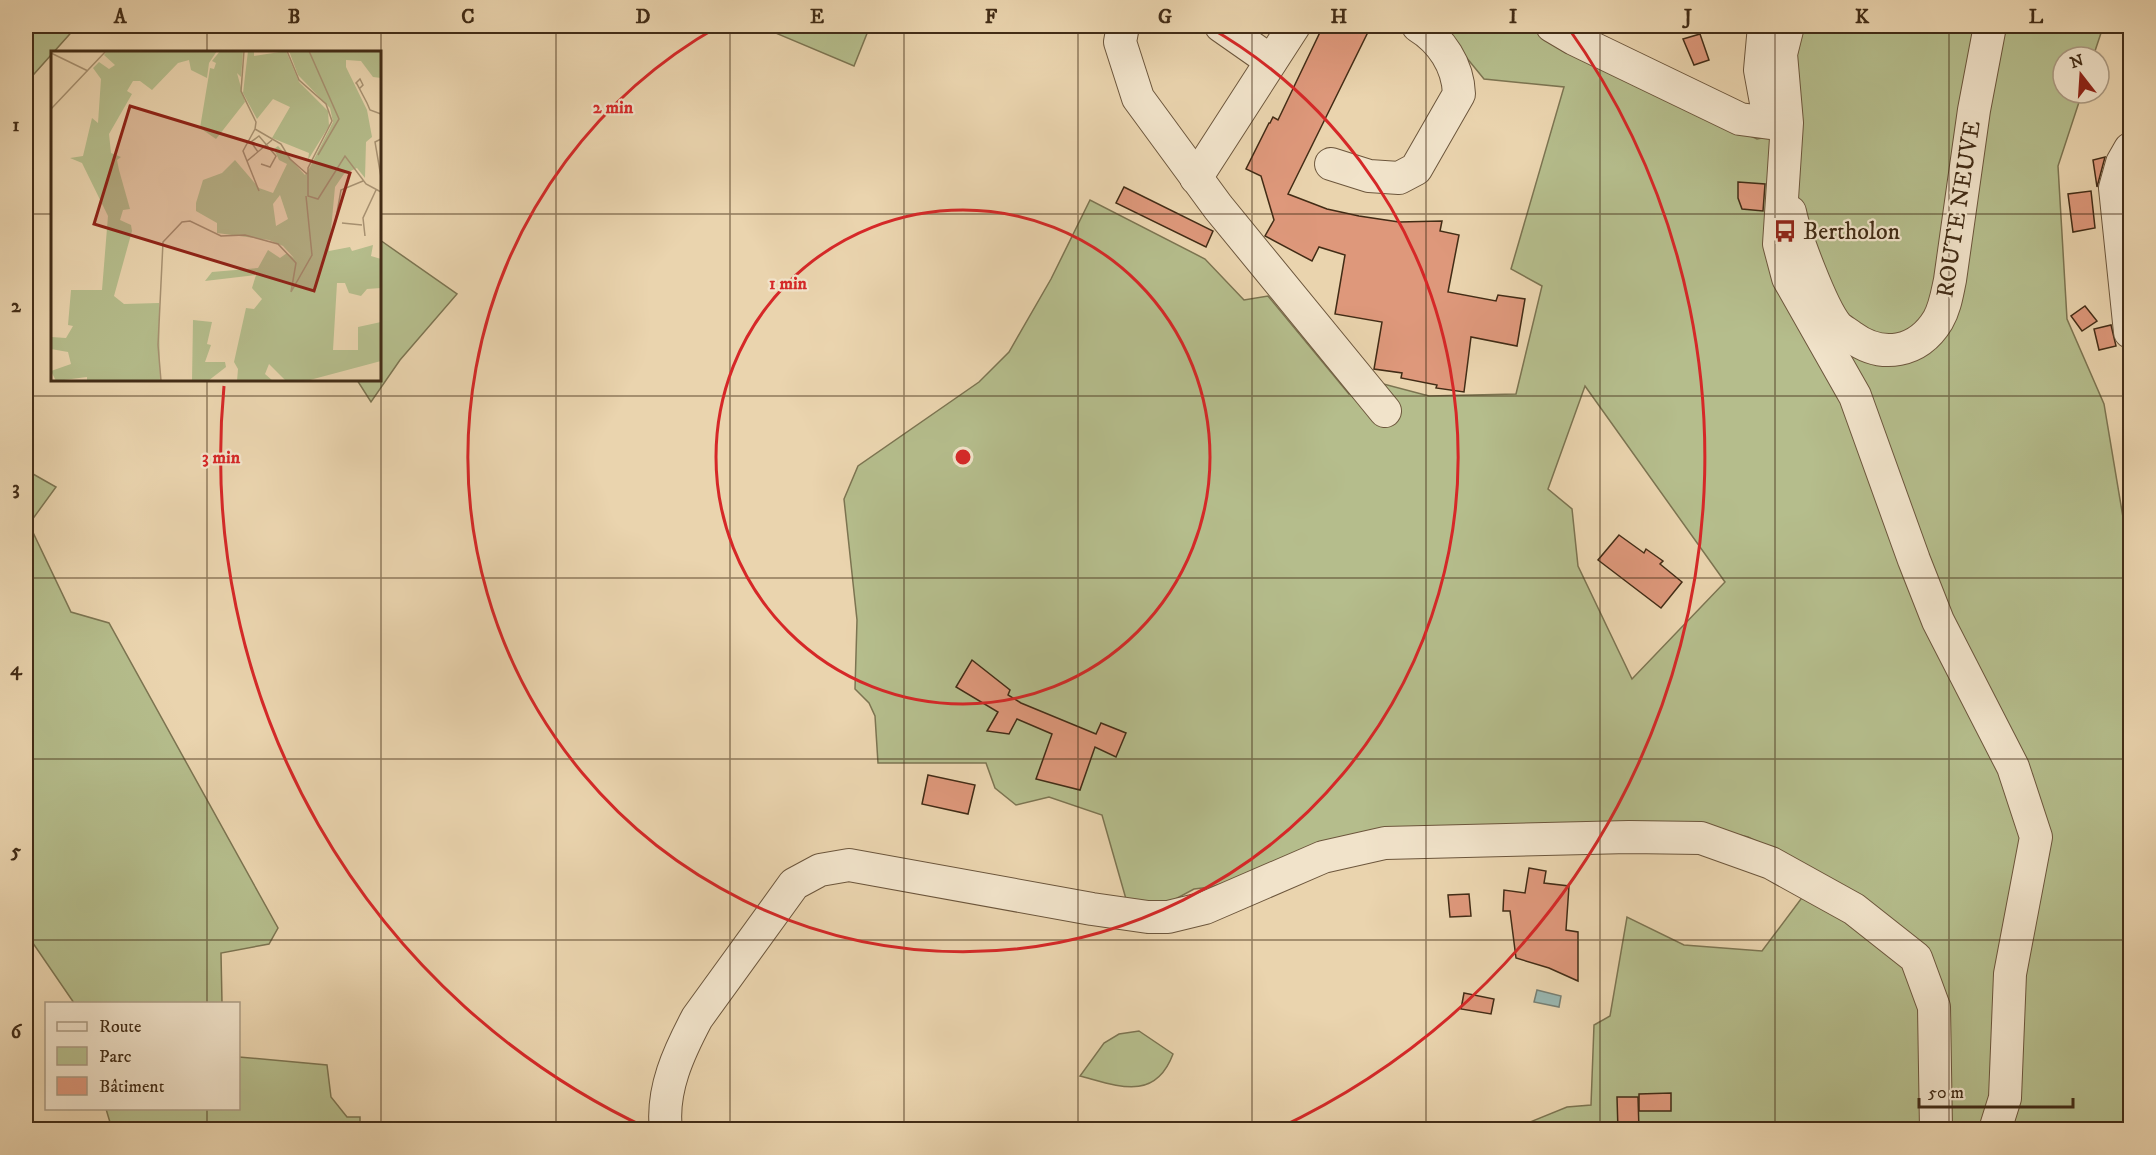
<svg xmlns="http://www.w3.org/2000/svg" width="2156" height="1155" font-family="'IM FELL DW Pica',serif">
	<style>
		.green { fill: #b5bd8c; stroke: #7c7451; stroke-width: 1.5; fill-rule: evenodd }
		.water { fill: #99b7b1; stroke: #767f73; stroke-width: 1.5 }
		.building { fill: #de987b; stroke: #422c16; stroke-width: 1.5 }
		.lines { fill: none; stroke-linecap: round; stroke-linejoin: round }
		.minor-casing { stroke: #6c563c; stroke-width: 34 }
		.minor { stroke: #f1e3ca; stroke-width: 32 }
		.grid { fill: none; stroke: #422c16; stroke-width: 1.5; stroke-opacity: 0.55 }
		.ring { fill: none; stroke: #d62828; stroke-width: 3 }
		.labels { text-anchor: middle; stroke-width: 4.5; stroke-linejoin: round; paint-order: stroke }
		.street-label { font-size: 24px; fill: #422c16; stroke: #f1e3ca }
		.poi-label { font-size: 24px; fill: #422c16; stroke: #f1e3ca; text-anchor: start }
		.inset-road { fill: none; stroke: #a79171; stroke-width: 1.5 }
		.view { fill: #8f2418; fill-opacity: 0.15; stroke: #8f2418; stroke-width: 3 }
		.inset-edge { fill: none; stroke: #422c16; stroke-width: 3 }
		.centre { fill: #d62828; stroke: #f1e3ca; stroke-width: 3 }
		.ring-label { font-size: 18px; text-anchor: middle; font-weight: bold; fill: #d62828; stroke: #f1e3ca; stroke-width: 4.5; stroke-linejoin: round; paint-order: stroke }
		.neatline { fill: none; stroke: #422c16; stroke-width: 2 }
		.grid-label { font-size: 20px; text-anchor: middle; font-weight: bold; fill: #422c16 }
	</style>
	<rect width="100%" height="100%" fill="#ead4ae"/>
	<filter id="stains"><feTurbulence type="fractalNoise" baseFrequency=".00333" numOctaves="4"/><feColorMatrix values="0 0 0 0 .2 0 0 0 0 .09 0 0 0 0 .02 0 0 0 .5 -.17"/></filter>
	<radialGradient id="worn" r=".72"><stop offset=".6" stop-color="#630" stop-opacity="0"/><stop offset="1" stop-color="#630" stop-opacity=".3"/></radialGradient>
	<g class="green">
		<polygon points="26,26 77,26 26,83"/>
		<polygon points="759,26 870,26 854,66"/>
		<path d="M1436,26H1523L1552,37L1639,86L1757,139L1792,132L1782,26H2106L2102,30L2093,57H2063V93H2082L2058,166L2067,319L2104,404L2130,559V1129H1513L1567,1107L1591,1105L1594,1025L1610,1016L1627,917L1684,945L1762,951L1807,891L1809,867L1748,837L1697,825L1611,822L1240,878L1211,887L1194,889L1168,903L1126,899L1102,815L1049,797L1016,805L995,788L986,763H878L875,716L869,703L855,689L857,620L844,499L858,466L979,382L1009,352L1051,279L1090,200L1205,259L1244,300L1268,296L1349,394L1376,382L1429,396L1516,394L1542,286L1511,269L1564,87L1484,79L1457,46ZM1585,386L1725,582L1632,679L1578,566L1572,509L1548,489Z"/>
		<polygon points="380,240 457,294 400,360 371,402 357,380 380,380"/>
		<polygon points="26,470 56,487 29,524 71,612 109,623 278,928 269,944 221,953 222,1003 74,1003 26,933"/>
		<path d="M1139,1031L1173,1054C1155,1102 1118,1086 1080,1076L1104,1043L1119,1034Z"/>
		<polygon points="239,1057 327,1065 331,1097 347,1117 360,1117 360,1129 112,1129 106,1109 238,1108"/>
	</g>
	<polygon class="water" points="1537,990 1561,996 1559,1007 1534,1002"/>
	<g class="building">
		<polygon points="1323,26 1371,26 1288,194 1327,209 1359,216 1399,222 1442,221 1440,231 1459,235 1448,292 1496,301 1498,295 1525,299 1517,346 1471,337 1464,392 1436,388 1437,385 1401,378 1402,373 1374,369 1382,322 1335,314 1345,255 1319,247 1312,261 1265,236 1274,220 1261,176 1246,169 1269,123 1270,123 1273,117 1278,120"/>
		<polygon points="1700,34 1709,60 1694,65 1683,39"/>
		<polygon points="2105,157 2097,187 2093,160"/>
		<polygon points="1738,182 1765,184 1763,211 1742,209 1738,198"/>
		<polygon points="1124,187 1213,231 1206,247 1116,203"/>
		<polygon points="2091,191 2095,228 2073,232 2068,194"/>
		<polygon points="2085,306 2097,321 2082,331 2071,316"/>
		<polygon points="2111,325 2116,346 2099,350 2094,329"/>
		<polygon points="1619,535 1644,553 1646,549 1663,561 1660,564 1682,582 1661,608 1598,560"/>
		<polygon points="972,660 1010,690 1008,695 1021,703 1096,734 1101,723 1126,733 1116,757 1095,747 1080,790 1036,779 1052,734 1017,719 1009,734 987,731 998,712 956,687"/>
		<polygon points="928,775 975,785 968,814 922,804"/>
		<polygon points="1529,868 1546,871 1544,883 1569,886 1566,930 1578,932 1578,981 1549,968 1516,958 1510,911 1503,911 1504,890 1525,893"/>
		<polygon points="1469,894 1471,916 1450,917 1448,895"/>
		<polygon points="1464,993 1494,999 1491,1014 1461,1009"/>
		<polygon points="1671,1093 1671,1111 1639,1111 1639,1094"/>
		<polygon points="1617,1097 1638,1097 1639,1130 1618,1130"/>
	</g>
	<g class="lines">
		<g class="minor-casing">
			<g id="minor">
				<polyline points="1123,26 1120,42 1138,98 1218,207 1385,411"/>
				<polyline points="1221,26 1271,61"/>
				<polyline points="1552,26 1574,39 1740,119 1770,123"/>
				<polyline points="1764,26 1760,70 1769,119"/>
				<polyline points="1788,26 1781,54 1787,123 1779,244 1788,278 1855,396 1914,560 1938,621 2013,767 2036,837 2010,974 2005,1098 1995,1130"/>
				<polyline points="2130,149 2122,163 2115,188 2130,332"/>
				<path d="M1331,164L1369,176L1399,178L1416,169L1459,94C1458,65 1441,40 1418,26"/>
				<polyline points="1196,178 1294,26"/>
				<path d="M1790,212C1795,236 1822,308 1837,326C1841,330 1847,333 1852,337C1882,359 1918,353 1938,320C1945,308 1947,294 1950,280L1974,110L1990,26"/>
				<path d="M666,1130C661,1090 679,1052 697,1018L794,884L820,870L849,865L1092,909L1148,917H1168L1205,908L1323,857L1385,843L1629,837L1701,838L1771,863L1854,909L1916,958L1934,1007L1936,1130"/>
			</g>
		</g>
		<use href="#minor" class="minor"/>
	</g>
	<path class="grid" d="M207,26V52M381,26V1130M556,26V1130M730,26V1130M904,26V1130M1078,26V1130M1252,26V1130M1426,26V1130M1600,26V1130M1775,26V1130M1949,26V1130M26,214H52M380,214H2130M207,380V1004M26,396H2130M26,578H2130M26,759H2130M26,940H2130M207,1108V1130"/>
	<g class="ring">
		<circle cx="963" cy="457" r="247"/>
		<path d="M1207 26A495 495 0 1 1 719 26"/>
		<path d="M649 1129A742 742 0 0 1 224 386M1567 26A742 742 0 0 1 1277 1129"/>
	</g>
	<defs>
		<g id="bus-bare" transform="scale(1.8)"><path d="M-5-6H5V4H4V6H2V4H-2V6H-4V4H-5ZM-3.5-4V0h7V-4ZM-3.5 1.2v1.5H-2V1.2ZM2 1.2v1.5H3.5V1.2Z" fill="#8f2418" stroke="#f1e3ca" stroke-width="2.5" paint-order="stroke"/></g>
	</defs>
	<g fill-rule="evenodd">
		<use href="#bus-bare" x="1785" y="231"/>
	</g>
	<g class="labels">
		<g class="street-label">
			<text transform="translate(1958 209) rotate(-81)" y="8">ROUTE NEUVE</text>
		</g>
		<g class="poi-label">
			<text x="1803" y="239">Bertholon</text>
		</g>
	</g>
	<g transform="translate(51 51)">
		<rect width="330" height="330" fill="#ead4ae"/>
		<path d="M56,0H166L158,12L156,27L140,19L138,9L127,12L101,39L89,30H82L76,40L81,43L58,83L60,102L70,106L66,109L68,119L79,158L72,159L69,169L80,174L81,180L63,245L73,253L108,252L109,330H36V326L5,330L0,320L20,313L17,301L0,298V286L15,287L22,275L17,274L20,239H51L57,165L31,112L19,107L32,105L41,67L47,72L50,28L42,17L48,11L58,18L64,14L53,4ZM169,0L192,1L190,26L186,22L194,51L165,88L149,77L159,17L163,18L165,12L161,10ZM197,0H203V5L235,0L248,31L277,60L278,75L257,109L258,102L221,87L239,56L222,48L206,68L192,42ZM238,0H330V27L322,26L310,10L295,9V16L316,59L321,86L315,91L314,127L306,117L293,123L284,136L278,200L299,196L301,200L322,194L320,205L330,208V237L316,238L310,245L298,242L294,232H286L282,299H307V276L330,271V310L255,330H235L218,313L214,323L222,330H186L187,318L183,311L195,257L203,258L211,248L201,237L205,224L154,230L161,221L207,217L217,199L229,207L236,202L243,207L232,195L218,189L166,182V172L145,160V152L152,129L171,122L184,109L208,137L222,142L236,113L228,109L223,98L227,95L254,124L259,116L282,71L279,57L247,24ZM229,144L237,168L225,175L222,153ZM142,269L161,271L156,293L160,294L154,311H174L175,316L157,330H141Z" fill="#b5bd8c" fill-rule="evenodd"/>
		<path class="inset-road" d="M193,0L190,40L205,71L204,78L230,93L239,108L256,123M236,0L248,29L275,53L281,70L257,117V145L267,148L294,105L315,133L330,141M258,0L288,68L267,104M0,2L37,20M308,38L312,34L309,28L305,32L306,33L316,52L319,59L330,63M0,58L55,0M204,78L192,100L208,140M330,88L324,91L330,126M207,101L200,91L208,85L225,105L219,116L210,113M196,110L221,89M291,172L311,174M284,173L290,139L312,130M314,185L312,167L325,139M240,241L261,204L255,145M110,330L107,294L112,191L131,171L139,170L170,185L194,184L227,193L245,212L240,241"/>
		<path class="view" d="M79,55L299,122L263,240L43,173Z"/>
		<rect width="330" height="330" class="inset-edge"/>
	</g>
	<circle cx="963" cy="457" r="9" class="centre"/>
	<g class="ring-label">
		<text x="613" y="113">2 min</text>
		<text x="788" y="289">1 min</text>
		<text x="221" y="463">3 min</text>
	</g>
	<rect width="2156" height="1155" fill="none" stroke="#ead4ae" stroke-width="66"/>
	<rect x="45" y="1002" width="195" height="108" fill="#f1e3ca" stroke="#ab9a82" stroke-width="1.5"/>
	<rect x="57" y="1022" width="30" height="9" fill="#f1e3ca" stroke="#ab9a82" stroke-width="1.5"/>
	<text x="99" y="1032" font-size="18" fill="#422c16">Route</text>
	<rect x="57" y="1047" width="30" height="18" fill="#b5bd8c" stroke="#ab9a82" stroke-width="1.5"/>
	<text x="99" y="1062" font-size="18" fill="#422c16">Parc</text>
	<rect x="57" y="1077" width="30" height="18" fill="#de987b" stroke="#ab9a82" stroke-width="1.5"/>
	<text x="99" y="1092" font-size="18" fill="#422c16">Bâtiment</text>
	<g transform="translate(2081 75) rotate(343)"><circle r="28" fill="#f1e3ca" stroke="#ab9a82" stroke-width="1.5"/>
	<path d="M0-4.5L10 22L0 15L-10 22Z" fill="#8f2418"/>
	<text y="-9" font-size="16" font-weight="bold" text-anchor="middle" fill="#422c16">N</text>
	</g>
	<path d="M1919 1098v9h154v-9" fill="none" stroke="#422c16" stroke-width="3"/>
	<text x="1928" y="1098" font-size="18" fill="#422c16" stroke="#f1e3ca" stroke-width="4.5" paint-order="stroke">50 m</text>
	<rect x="33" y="33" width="2090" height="1089" class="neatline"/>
	<g class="grid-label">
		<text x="120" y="23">A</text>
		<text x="294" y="23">B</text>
		<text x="468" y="23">C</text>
		<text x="643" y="23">D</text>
		<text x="817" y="23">E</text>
		<text x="991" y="23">F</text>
		<text x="1165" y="23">G</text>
		<text x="1339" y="23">H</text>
		<text x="1513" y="23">I</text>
		<text x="1688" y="23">J</text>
		<text x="1862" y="23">K</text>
		<text x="2036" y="23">L</text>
		<text x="16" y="131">1</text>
		<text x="16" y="312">2</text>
		<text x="16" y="494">3</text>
		<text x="16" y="675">4</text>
		<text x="16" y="857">5</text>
		<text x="16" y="1038">6</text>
	</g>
	<rect width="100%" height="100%" filter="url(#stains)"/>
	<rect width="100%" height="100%" fill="url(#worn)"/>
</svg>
